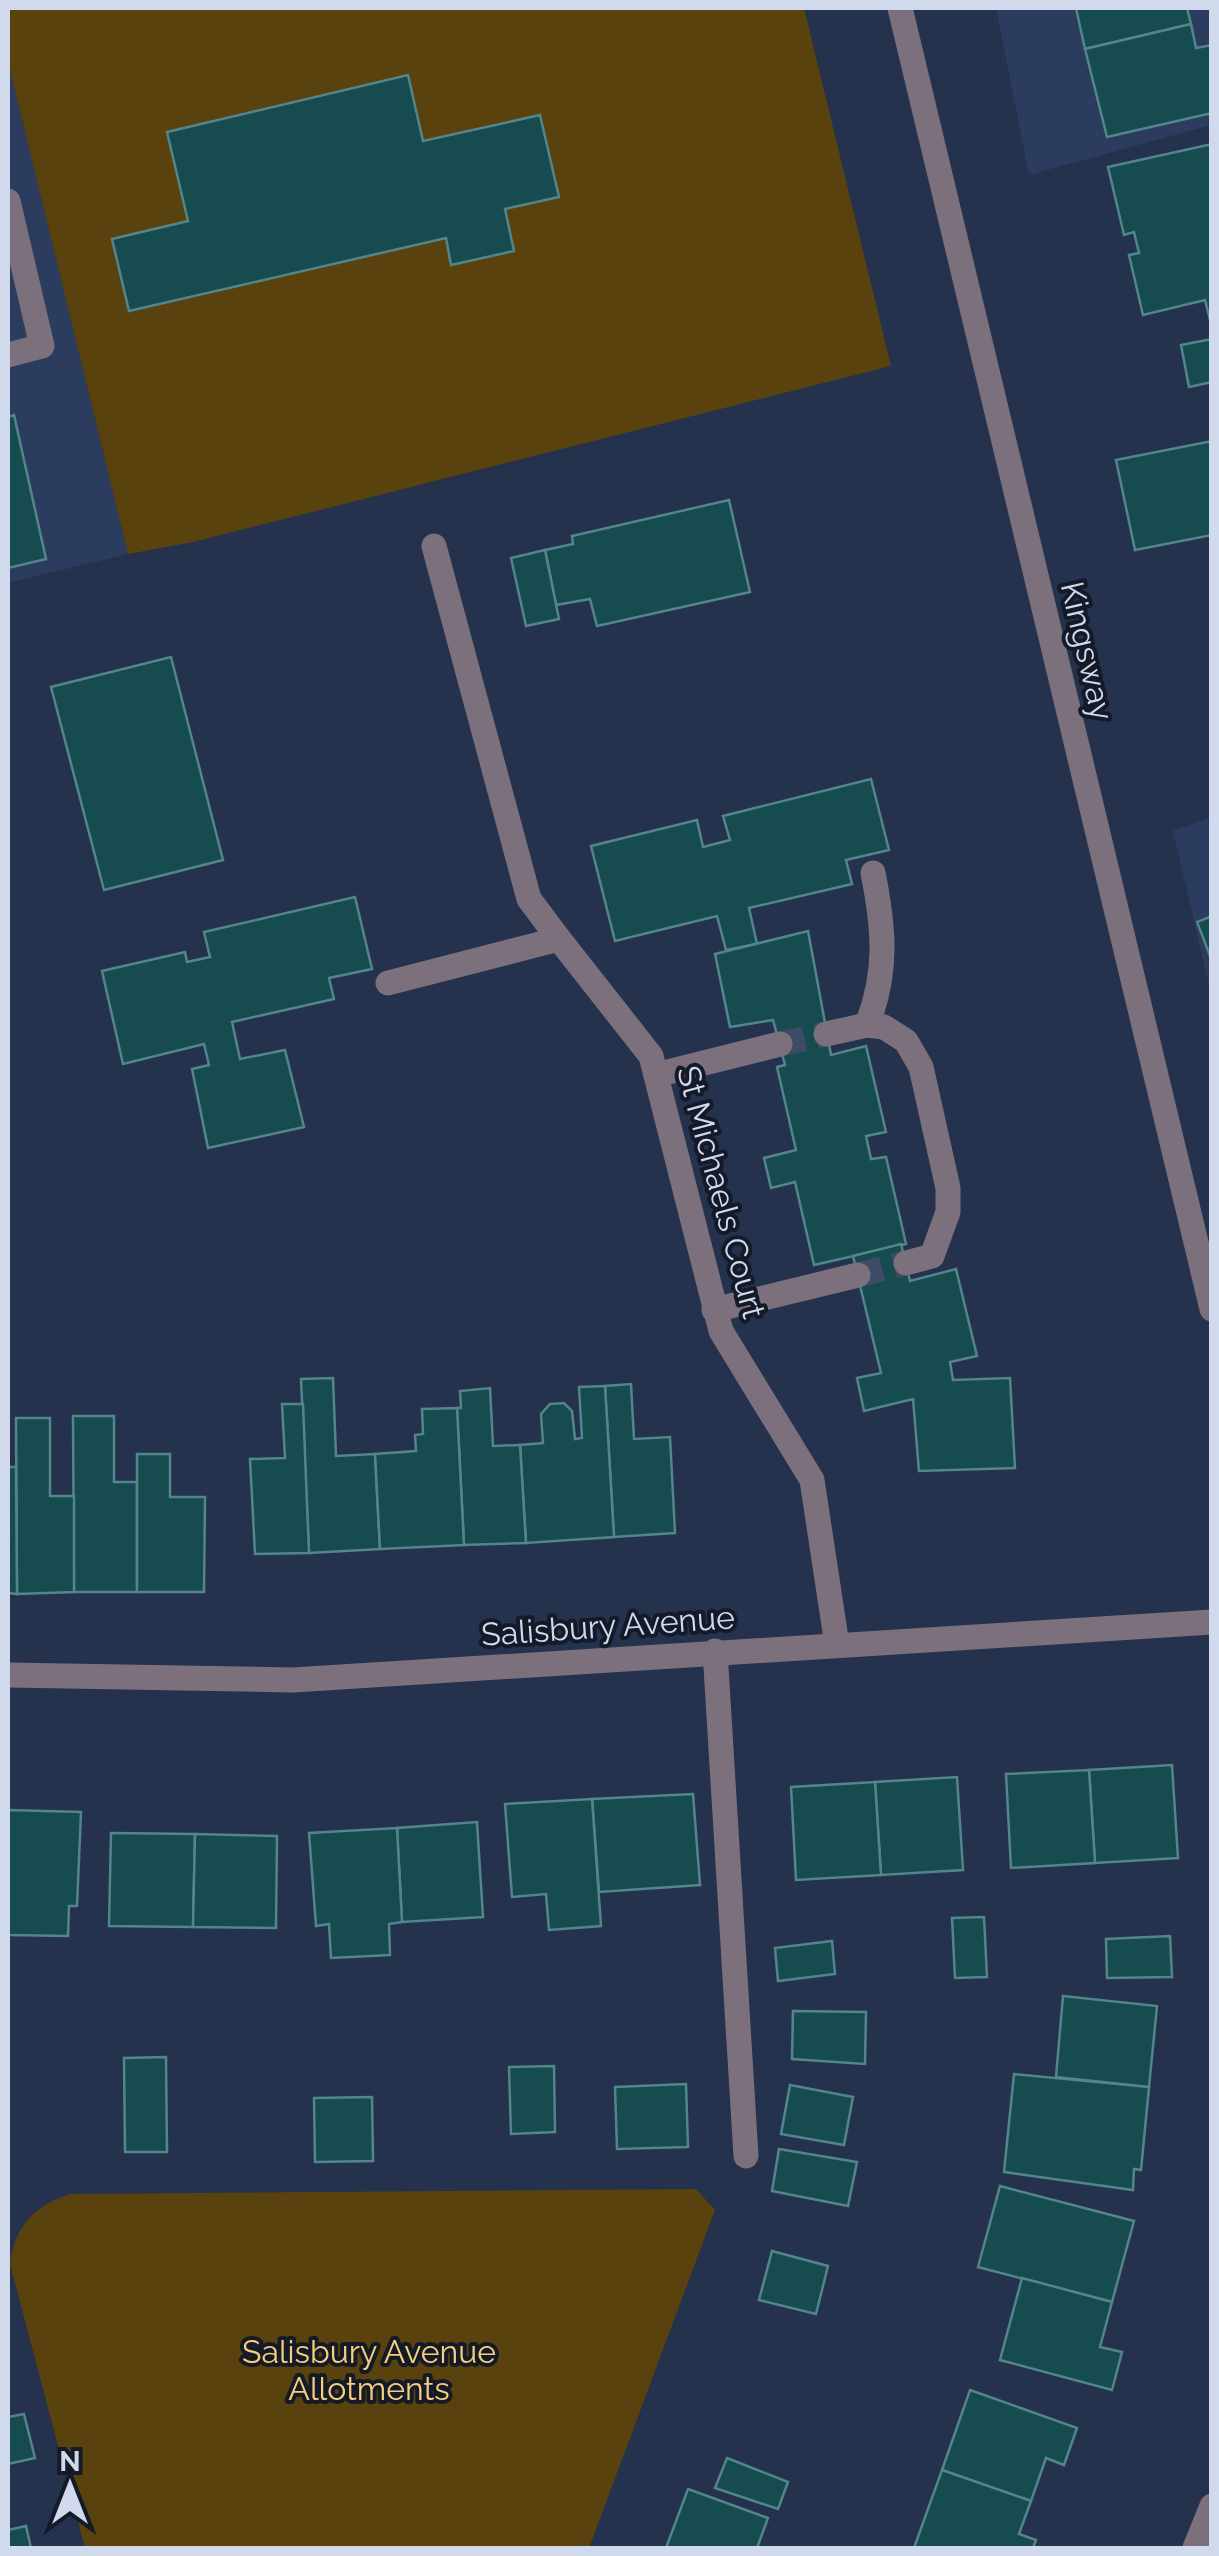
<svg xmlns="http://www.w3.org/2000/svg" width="1219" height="2556" font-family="Raleway,sans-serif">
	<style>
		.built { fill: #2b3c5e }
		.green { fill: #59420d }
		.building { fill: #164b4f; stroke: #53858a; stroke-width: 2.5 }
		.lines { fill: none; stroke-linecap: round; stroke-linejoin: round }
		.minor-tunnel { stroke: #3e4b66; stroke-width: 25; stroke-dasharray: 25 12; stroke-linecap: butt }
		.minor { stroke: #7c707d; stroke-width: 25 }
		.labels { text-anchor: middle; stroke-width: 8; stroke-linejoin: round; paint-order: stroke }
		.street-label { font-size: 32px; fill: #d0daec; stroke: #141a27 }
		.park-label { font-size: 32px; fill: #f7ce7b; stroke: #141a27 }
	</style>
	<rect width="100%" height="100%" fill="#24324e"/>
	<g class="built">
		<polygon points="996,8 1211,8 1211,125 1029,175"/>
		<polygon points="8,62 128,554 8,583"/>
		<polygon points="1211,817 1211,994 1173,831"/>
	</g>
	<g class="green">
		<polygon points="8,8 804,8 891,366 193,542 128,554 8,62"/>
		<path d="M696,2189L715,2210L589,2548H85L10,2264C14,2227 34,2205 71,2194Z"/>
	</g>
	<g class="building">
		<polygon points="1076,8 1187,8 1191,24 1085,49"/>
		<polygon points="1191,24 1196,48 1212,45 1212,113 1107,137 1085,49"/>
		<polygon points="408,75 423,141 540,115 559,197 505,209 514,251 451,265 446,238 129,311 112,239 188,221 167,132"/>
		<polygon points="1212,144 1212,328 1205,300 1143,315 1129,255 1139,253 1134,232 1124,235 1108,167"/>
		<polygon points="1212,339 1212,382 1189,387 1181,345"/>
		<polygon points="14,415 46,559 8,568 8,417"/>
		<polygon points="1212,441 1212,535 1135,550 1116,460"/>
		<polygon points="729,500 750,592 597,626 590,599 556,605 545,550 573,544 572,536"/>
		<polygon points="545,550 559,619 526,626 511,558"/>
		<polygon points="171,657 223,860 104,890 51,687"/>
		<polygon points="871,779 889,850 846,860 852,884 749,908 757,944 726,950 717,916 615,941 591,846 697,820 703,847 730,840 723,816"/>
		<polygon points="355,897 372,969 329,978 334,999 232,1022 240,1059 285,1050 304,1127 208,1148 192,1069 209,1065 204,1044 123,1064 102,971 185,952 187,962 210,957 204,932"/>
		<polygon points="1212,916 1212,961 1197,922"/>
		<polygon points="808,931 831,1055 866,1046 886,1132 866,1136 871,1159 886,1157 906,1244 814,1265 795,1182 771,1188 764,1158 796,1150 777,1067 785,1065 773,1020 730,1027 715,954"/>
		<polygon points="901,1244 910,1281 956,1269 977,1356 950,1362 953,1380 1010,1378 1015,1468 919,1471 913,1399 864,1411 857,1378 881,1373 853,1256"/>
		<polygon points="333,1378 336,1456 375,1454 380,1549 309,1553 301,1379"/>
		<polygon points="631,1384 634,1439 670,1437 675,1533 614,1537 605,1386"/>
		<polygon points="605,1386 614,1537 526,1543 520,1445 543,1443 541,1414 550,1404 564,1403 572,1411 575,1439 582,1438 579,1387"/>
		<polygon points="490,1388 493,1446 520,1445 526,1543 464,1545 457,1408 461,1408 460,1391"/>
		<polygon points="282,1404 303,1404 309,1553 255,1554 250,1459 285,1458"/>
		<polygon points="457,1408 464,1545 380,1549 375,1454 416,1451 415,1435 423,1434 422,1409"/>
		<polygon points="73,1416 114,1416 114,1482 137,1482 137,1592 74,1592"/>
		<polygon points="16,1418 50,1418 50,1496 74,1496 74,1592 17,1594"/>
		<polygon points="137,1454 170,1454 170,1497 205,1497 204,1592 137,1592"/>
		<polygon points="8,1467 16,1467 17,1594 8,1593"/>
		<polygon points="1172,1765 1178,1858 1095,1863 1089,1770"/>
		<polygon points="1089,1770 1095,1863 1011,1868 1006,1774"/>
		<polygon points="957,1777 963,1870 881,1875 875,1782"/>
		<polygon points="875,1782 881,1875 796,1880 791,1787"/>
		<polygon points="693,1794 700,1885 599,1892 592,1799"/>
		<polygon points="592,1799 601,1926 549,1930 546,1894 512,1897 505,1804"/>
		<polygon points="8,1810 81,1812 77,1906 69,1906 68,1936 8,1935"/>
		<polygon points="477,1822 483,1917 402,1922 397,1828"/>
		<polygon points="397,1828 402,1922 389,1924 390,1955 331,1958 329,1924 316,1926 309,1833"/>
		<polygon points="111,1833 195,1834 193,1927 109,1926"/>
		<polygon points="195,1834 277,1836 276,1928 193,1927"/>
		<polygon points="984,1917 987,1977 955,1978 952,1918"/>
		<polygon points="1170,1936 1172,1977 1107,1978 1106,1939"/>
		<polygon points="832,1941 835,1974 778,1981 775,1948"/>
		<polygon points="1063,1996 1157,2006 1149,2087 1056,2077"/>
		<polygon points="793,2011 866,2012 865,2064 792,2059"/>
		<polygon points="166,2057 167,2152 125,2152 124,2058"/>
		<polygon points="554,2066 555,2132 511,2134 509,2067"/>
		<polygon points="1014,2074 1149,2087 1141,2170 1134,2169 1133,2190 1004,2172"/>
		<polygon points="686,2084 688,2147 617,2149 615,2087"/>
		<polygon points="790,2085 853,2097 844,2145 781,2134"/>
		<polygon points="372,2097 373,2161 315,2162 314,2098"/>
		<polygon points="779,2149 857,2162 848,2206 772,2191"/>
		<polygon points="1000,2186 1134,2221 1112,2302 978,2267"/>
		<polygon points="772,2251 828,2266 816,2314 759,2300"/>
		<polygon points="1022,2278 1112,2302 1100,2347 1122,2352 1112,2390 1000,2360"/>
		<polygon points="970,2390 1077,2428 1064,2465 1046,2458 1031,2501 942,2470"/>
		<polygon points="24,2414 35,2458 8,2464 8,2417"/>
		<polygon points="727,2458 788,2482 778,2509 715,2488"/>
		<polygon points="942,2470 1031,2501 1019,2534 1036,2540 1033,2548 914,2548"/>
		<polygon points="688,2489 768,2518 757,2548 666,2548"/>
		<polygon points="26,2526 31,2548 8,2548 8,2530"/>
	</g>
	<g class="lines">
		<g class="minor-tunnel">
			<polyline points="780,1044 826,1034"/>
			<polyline points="858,1275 906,1263"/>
		</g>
		<g class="minor">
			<polyline points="900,8 1212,1309"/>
			<polyline points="8,201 42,346 8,355"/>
			<polyline points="434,546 529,899 559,939"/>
			<polyline points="388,983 559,939 651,1056 721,1331 812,1480 837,1645"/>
			<path d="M867,1025C888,972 884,928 873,873"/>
			<polyline points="826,1034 867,1025 884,1027 906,1041 921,1067 948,1188 948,1212 932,1256 906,1263"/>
			<polyline points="656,1075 780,1044"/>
			<polyline points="714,1310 858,1275"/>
			<polyline points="715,1651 746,2156"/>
			<polyline points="8,1675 293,1680 1212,1622"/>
			<polyline points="1195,2548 1212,2506"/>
		</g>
	</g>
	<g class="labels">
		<g class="street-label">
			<text transform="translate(1087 651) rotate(77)" y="11">Kingsway</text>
			<text transform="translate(721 1192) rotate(75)" y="11">St Michaels Court</text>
			<text transform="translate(608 1626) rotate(-4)" y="11">Salisbury Avenue</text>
		</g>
		<g class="park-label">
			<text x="369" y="2363">Salisbury Avenue<tspan x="369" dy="37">Allotments</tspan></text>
		</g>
	</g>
	<rect width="1219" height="2556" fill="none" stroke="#d0daec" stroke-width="20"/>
	<g transform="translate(70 2486)" stroke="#141a27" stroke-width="8" paint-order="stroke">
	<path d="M0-8L18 38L0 25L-18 38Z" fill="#d0daec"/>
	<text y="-15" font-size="28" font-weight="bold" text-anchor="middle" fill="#d0daec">N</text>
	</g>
</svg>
